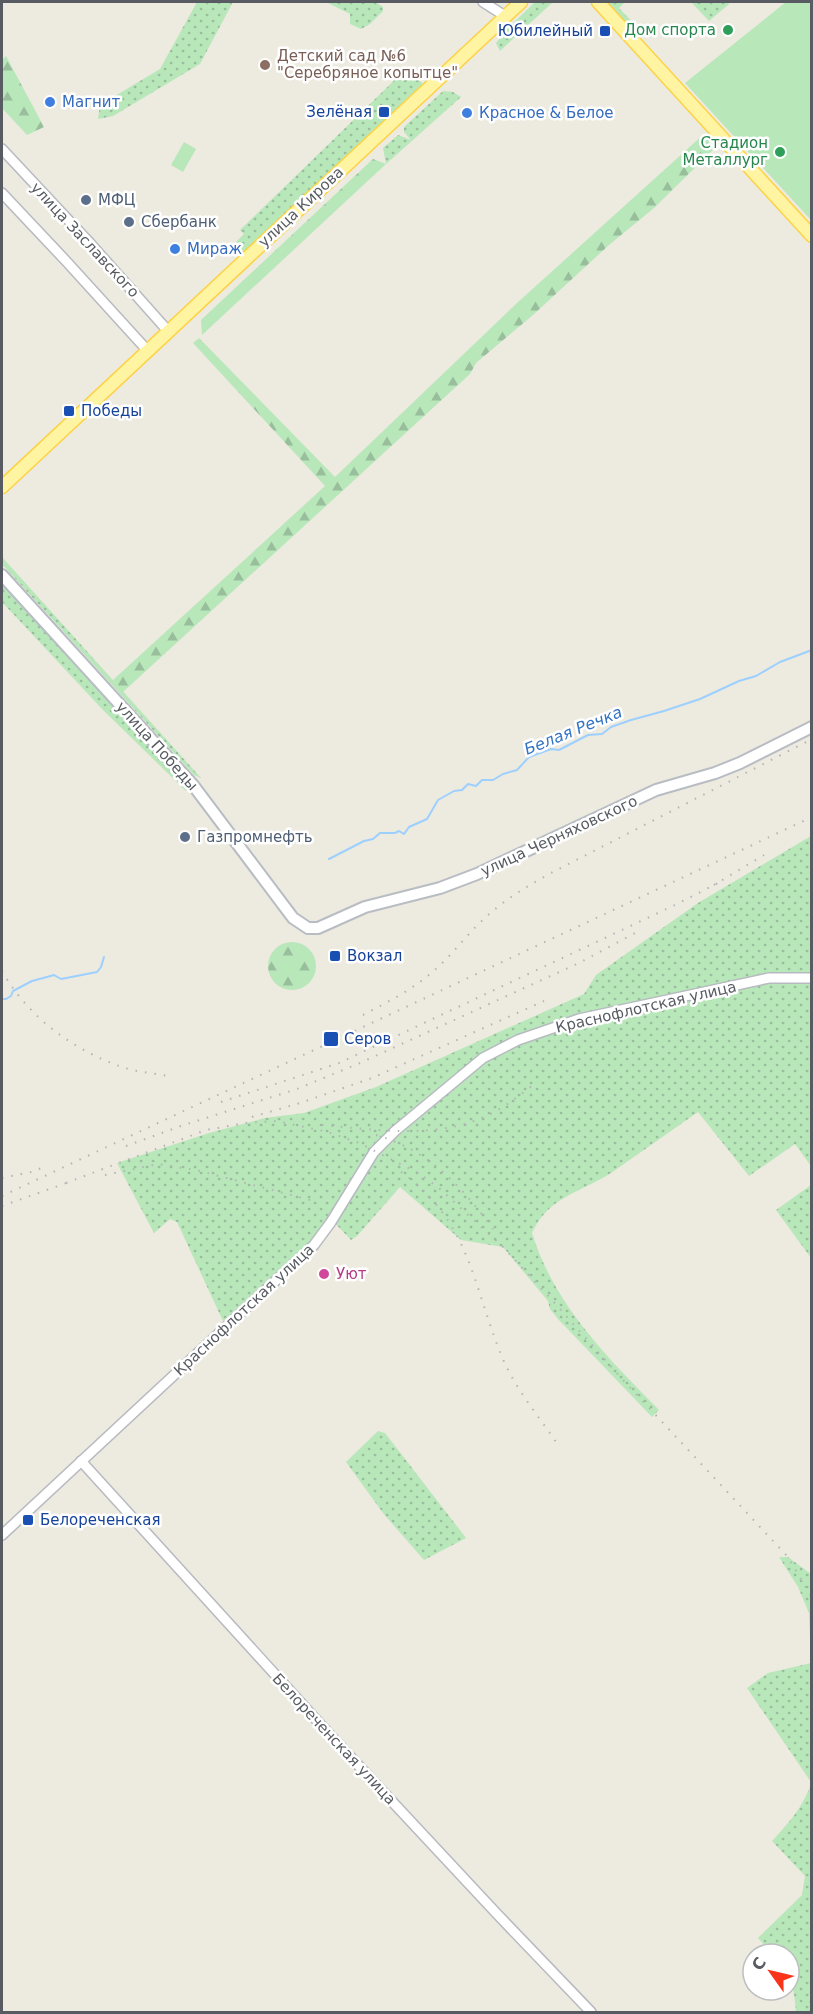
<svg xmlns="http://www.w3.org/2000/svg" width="813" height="2014" font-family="'DejaVu Sans',sans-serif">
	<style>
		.grass { fill: url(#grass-dots) }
		.forest { fill: url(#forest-firs) }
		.garden { fill: #b8e7ba }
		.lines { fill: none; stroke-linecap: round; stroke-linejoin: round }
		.stream { stroke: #9dd0ff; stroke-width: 2 }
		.tertiary-casing { stroke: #b7bac0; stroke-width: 12 }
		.secondary-casing { stroke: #b8bcc3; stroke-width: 14 }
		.primary-casing { stroke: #fdd247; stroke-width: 15 }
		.tertiary { stroke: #fff; stroke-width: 9 }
		.secondary { stroke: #fff; stroke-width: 10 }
		.primary { stroke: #fff4a2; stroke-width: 12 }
		.rail { stroke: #b3b4b5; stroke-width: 2; stroke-dasharray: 1.5 8; stroke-linecap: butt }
		.leisure-dot { fill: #2e9e5b; stroke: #fff; stroke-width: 2 }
		.transit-dot { fill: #1a4fb4; stroke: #fff; stroke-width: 2 }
		.education-dot { fill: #8d6e63; stroke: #fff; stroke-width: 2 }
		.shop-dot { fill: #3f7fe0; stroke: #fff; stroke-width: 2 }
		.service-dot { fill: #5c6f8a; stroke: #fff; stroke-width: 2 }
		.hotel-dot { fill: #d1479c; stroke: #fff; stroke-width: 2 }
		.labels { text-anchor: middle; stroke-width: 5; stroke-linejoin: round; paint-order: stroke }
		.leisure-label { font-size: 15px; fill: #27864d; stroke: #fff; text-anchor: end }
		.transit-label { font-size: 15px; fill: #164399; stroke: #fff; text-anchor: start }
		.education-label { font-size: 15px; fill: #785e54; stroke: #fff; text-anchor: start }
		.shop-label { font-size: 15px; fill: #366cbe; stroke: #fff; text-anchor: start }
		.service-label { font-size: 15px; fill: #4e5e75; stroke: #fff; text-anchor: start }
		.street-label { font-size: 15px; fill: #585c62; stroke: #fff }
		.hotel-label { font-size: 15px; fill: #b23c85; stroke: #fff; text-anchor: start }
		.water-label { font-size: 16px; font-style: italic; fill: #3474c3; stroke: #fff }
	</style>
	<defs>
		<pattern id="grass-dots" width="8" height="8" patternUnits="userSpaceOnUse" patternTransform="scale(1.5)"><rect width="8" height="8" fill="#b8e7ba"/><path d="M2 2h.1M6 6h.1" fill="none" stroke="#98be9b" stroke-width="1.8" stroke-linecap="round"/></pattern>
		<pattern id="forest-firs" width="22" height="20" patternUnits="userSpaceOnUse" patternTransform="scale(1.5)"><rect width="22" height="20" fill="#b8e7ba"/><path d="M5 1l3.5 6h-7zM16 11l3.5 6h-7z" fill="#98be9b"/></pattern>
	</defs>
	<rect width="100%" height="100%" fill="#edeadf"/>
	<g class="grass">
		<polygon points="197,2 233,2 200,64 113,116 98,119 100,105 160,69"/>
		<polygon points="326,2 375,2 383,7 383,11 370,24 361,29 350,24 350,14"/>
		<polygon points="535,2 553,2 500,51 496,43 506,30"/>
		<polygon points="606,2 625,2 619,8 644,34 638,39 613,12 615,10"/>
		<polygon points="691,2 729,2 729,4 709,21"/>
		<polygon points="407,68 423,84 243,257 228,250 244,234 240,230"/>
		<polygon points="443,91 453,92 461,97 386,164 383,148 398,135 411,140 404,132 404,127"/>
		<polygon points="2,557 201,778 194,775 2,564"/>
		<polygon points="2,584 189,788 186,791 103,710 2,602"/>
		<path d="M811,836V1166L795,1144L749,1176L698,1112C669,1132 640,1153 611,1173C580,1193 549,1196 532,1233C554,1305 608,1358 659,1410L652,1417L558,1319L550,1309L548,1301L503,1247L461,1240L400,1187L357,1236L351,1240L330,1218L312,1240L223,1321L177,1222L170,1219L154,1233L117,1163L209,1133L265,1118L304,1113L376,1087L584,994L596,975L698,903Z"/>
		<polygon points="811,1185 811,1258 776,1210"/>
		<polygon points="378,1431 385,1433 466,1538 424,1560 383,1513 346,1462"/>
		<polygon points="779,1557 788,1557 811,1574 811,1782 747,1688 768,1673 811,1663 809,1613 798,1587"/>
		<path d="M811,1784V2012H796C795,1992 789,1974 789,1954H772L758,1938L802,1895L805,1876L772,1841C789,1823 803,1807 811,1784Z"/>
	</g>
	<g class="forest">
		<polygon points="6,56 44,127 27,135 2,108 2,60"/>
		<polygon points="704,134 716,147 654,208 609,245 533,315 476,363 470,374 123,692 113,680 325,486 193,343 199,338 335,477 517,303"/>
		<polygon points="373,159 386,164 202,335 201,320"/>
		<circle cx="292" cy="966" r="24"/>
	</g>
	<g class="garden">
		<polygon points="786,2 811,2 811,220 685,83"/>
		<polygon points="184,142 196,149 183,172 171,165"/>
	</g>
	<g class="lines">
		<g class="stream">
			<polyline points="329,859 364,841 373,839 380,833 395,833 399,831 404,834 409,827 427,819 438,800 454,791 462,790 468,784 476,786 482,780 493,780 503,774 517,770 529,757 551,749 559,750 588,735 602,734 611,727 631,720 664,711 700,699 739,681 756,676 780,662 812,650"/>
			<polyline points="2,999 6,999 11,996 13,991 32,981 47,977 54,975 61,979 97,972 101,967 104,957"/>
		</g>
		<g class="tertiary-casing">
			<g id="tertiary">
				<polyline points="483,2 505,16"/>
				<polyline points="2,149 88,241 168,331"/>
				<polyline points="2,193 66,261 147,350"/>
				<polyline points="81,1461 331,1736 498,1915 591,2012"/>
				<polyline points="2,1535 314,1245 331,1222 374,1152 395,1131 483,1058 518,1040 579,1019 769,978 812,978"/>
			</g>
		</g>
		<g class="secondary-casing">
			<polyline id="secondary" points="2,575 193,785 293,918 308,928 318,928 365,907 440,888 477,874 656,790 715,773 740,763 812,727"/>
		</g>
		<g class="primary-casing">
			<g id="primary">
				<polyline points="598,2 812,236"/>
				<polyline points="2,487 521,2"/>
			</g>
		</g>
		<use href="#tertiary" class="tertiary"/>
		<use href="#secondary" class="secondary"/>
		<use href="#primary" class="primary"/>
		<g class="rail">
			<polyline points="714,885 764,855"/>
			<path d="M2,971C28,1017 73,1050 122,1067C136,1072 153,1073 168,1076"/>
			<path d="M363,1015C386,1003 410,991 430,974C451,957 465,936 485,918C504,900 526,887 549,874L812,739"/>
			<polyline points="221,1102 339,1063 675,905 720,882"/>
			<polyline points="252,1117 300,1103 372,1078 544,1001"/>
			<path d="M322,1125C380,1130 445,1141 498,1110C510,1103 521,1094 532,1086"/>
			<path d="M376,1135C429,1150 462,1187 493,1229"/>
			<polyline points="126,1146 181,1126 297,1089 360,1063 579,963 635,933"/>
			<path d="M401,1172C471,1223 472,1284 502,1357C515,1388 537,1414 556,1442"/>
			<polyline points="105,1175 158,1164 196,1170 314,1201"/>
			<polyline points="2,1178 31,1172 47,1166"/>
			<polyline points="66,1183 206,1130 245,1123 277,1121 328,1132 359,1143 420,1174 440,1189 503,1247 551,1299 623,1380 788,1557 812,1598"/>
			<polyline points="2,1196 812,817"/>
			<polyline points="2,1206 72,1181"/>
			<polyline points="810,2012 812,1950"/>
		</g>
	</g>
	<g class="leisure-dot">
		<circle cx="728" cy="30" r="6"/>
		<circle cx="780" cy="152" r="6"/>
	</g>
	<g class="transit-dot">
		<rect x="599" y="25" width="12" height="12" rx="3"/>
		<rect x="378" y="106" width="12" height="12" rx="3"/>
		<rect x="63" y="405" width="12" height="12" rx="3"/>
		<rect x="329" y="950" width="12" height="12" rx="3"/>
		<rect x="323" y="1031" width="16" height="16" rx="3"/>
		<rect x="22" y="1514" width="12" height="12" rx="3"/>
	</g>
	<circle class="education-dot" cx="265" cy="65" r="6"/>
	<g class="shop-dot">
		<circle cx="50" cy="102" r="6"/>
		<circle cx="467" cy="113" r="6"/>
		<circle cx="175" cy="249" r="6"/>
	</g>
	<g class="service-dot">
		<circle cx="86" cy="200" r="6"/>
		<circle cx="129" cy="222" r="6"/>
		<circle cx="185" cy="837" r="6"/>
	</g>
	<circle class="hotel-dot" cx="324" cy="1274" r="6"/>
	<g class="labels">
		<g class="leisure-label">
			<text x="716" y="35">Дом спорта</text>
			<text x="768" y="148">Стадион<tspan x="768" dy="17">Металлург</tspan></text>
		</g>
		<g class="transit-label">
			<text x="593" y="36" text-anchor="end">Юбилейный</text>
			<text x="372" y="117" text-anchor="end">Зелёная</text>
			<text x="81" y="416">Победы</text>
			<text x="347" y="961">Вокзал</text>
			<text x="344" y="1044">Серов</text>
			<text x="40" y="1525">Белореченская</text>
		</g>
		<g class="education-label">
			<text x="277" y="61">Детский сад №6<tspan x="277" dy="17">"Серебряное копытце"</tspan></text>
		</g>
		<g class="shop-label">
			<text x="62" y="107">Магнит</text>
			<text x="479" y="118">Красное &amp; Белое</text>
			<text x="187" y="254">Мираж</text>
		</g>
		<g class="service-label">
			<text x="98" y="205">МФЦ</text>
			<text x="141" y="227">Сбербанк</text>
			<text x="197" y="842">Газпромнефть</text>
		</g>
		<g class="street-label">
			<text transform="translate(301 207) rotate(-43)" y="5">улица Кирова</text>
			<text transform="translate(85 240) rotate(47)" y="5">улица Заславского</text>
			<text transform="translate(157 746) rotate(48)" y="5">улица Победы</text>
			<text transform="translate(559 836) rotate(-25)" y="5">улица Черняховского</text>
			<text transform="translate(646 1007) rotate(-13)" y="5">Краснофлотская улица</text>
			<text transform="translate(244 1310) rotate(-43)" y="5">Краснофлотская улица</text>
			<text transform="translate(334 1739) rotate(47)" y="5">Белореченская улица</text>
		</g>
		<g class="hotel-label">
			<text x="336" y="1279">Уют</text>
		</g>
		<g class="water-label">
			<text transform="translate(573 730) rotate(-22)" y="6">Белая Речка</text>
		</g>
	</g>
	<rect width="813" height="2014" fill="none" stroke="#585c62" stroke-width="6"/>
	<g transform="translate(771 1972) rotate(304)"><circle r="28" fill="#ffffff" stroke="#bcbec0" stroke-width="1.5"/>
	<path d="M0-4.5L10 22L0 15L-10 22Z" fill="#f8341a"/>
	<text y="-9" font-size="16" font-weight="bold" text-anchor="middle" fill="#585c62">С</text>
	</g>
</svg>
